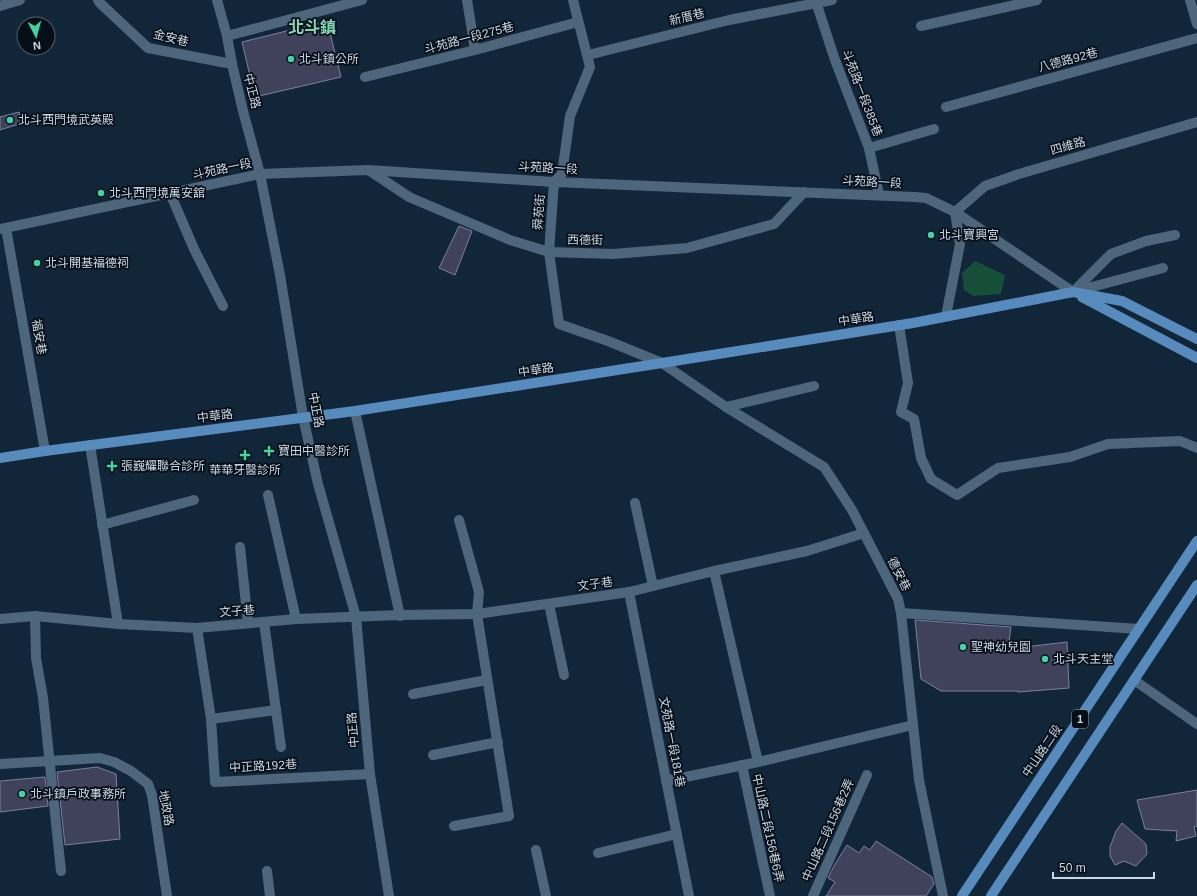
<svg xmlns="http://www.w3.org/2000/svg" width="1197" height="896" font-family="Arial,'Noto Sans TC',sans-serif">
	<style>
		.green { fill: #174e39 }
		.building { fill: #40415b; stroke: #7e7f9d }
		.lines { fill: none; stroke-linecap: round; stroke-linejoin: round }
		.minor { stroke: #4e667b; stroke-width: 10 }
		.major { stroke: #588bbd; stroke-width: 10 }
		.poi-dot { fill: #40d4a1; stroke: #060f17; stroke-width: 1.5 }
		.labels { text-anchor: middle; stroke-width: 3.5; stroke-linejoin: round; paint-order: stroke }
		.shield { fill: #060f17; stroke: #8f9ba6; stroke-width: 1 }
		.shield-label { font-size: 11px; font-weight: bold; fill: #cad7e4 }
		.street-label { font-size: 12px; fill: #cad7e4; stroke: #060f17 }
		.poi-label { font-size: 12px; fill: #cad7e4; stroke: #060f17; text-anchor: start }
		.district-label { font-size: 16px; font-weight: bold; fill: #80d8b4; stroke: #060f17 }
	</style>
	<rect width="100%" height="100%" fill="#112739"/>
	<polygon class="green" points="975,261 1005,275 1001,294 973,296 964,290 962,273"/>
	<g class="building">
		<polygon points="327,21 341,77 255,97 242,42"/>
		<polygon points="19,112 22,123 0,130 0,117"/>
		<polygon points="459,226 472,231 455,275 439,268"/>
		<polygon points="915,620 1011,627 1008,649 1067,642 1069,688 1018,692 1018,691 941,691 921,679"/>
		<polygon points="97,767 116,774 120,839 65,845 57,772"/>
		<polygon points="45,777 48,806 0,812 0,781"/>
		<polygon points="1197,790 1197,826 1194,827 1196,836 1176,841 1177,831 1145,829 1137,800"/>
		<polygon points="1122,823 1146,844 1147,854 1136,866 1124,861 1115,865 1110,856 1110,847 1116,831"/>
		<polygon points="876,841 932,877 934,884 926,896 826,896 835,882 828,878 835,864 847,845 859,853 864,846 870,850"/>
	</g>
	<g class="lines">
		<g class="minor">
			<polyline points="98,0 100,3 148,48 232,64"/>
			<polyline points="217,0 227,36 232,64 243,111 260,174 280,275 303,417 318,484 356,617 370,774 389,896"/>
			<polyline points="467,0 475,50"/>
			<polyline points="573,0 590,67 570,116 562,174 554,182 549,252 559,324 608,341 662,363 726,407 824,467 852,510 898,599 901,613 919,780 943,896"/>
			<polyline points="1190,0 1197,24"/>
			<polyline points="816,2 835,60 869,148 879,195"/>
			<polyline points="0,6 20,0"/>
			<polyline points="921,26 1037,0"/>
			<polyline points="227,36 362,0"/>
			<polyline points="588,55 729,20 832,0"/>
			<polyline points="365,77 475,50 578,22"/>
			<polyline points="946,107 1197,38"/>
			<polyline points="869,148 934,129"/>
			<polyline points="370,171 409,197 510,240 549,252 613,254 687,248 774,224 804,192"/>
			<polyline points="170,193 194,249 223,306"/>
			<polyline points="6,228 45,451"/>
			<polyline points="0,229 260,174 368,170 554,182 915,197 926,198 955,212 1073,292"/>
			<polyline points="1073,292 1111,254 1146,241 1175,235"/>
			<polyline points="1073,292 1163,268"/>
			<polyline points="946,316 960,244 955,212 985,186 1019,174 1197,122"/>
			<polyline points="899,325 908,383 901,412 914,419 921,458 931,479 957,495 998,468 1070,457 1108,444 1180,441 1197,448"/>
			<polyline points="726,407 814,386"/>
			<polyline points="355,411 400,616"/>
			<polyline points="90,445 118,624"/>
			<polyline points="268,495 296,619"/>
			<polyline points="635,503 653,586"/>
			<polyline points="102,525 194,500"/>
			<polyline points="240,547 248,623"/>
			<polyline points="714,571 758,762"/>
			<polyline points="629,592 689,896"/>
			<polyline points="549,604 564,675"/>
			<polyline points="901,613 1139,629"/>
			<polyline points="35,616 36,658 43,698 61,871"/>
			<polyline points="0,619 35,616 118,624 197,628 296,619 400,615 477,614 629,592 714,571 807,551 864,533"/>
			<polyline points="264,622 281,747"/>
			<polyline points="197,628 211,719 215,782 370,774"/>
			<polyline points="1134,680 1197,724"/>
			<polyline points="413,694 487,680"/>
			<polyline points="211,719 276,710"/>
			<polyline points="433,755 498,742"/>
			<polyline points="0,764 100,758 114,762 131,771 148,784 152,795 167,896"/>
			<polyline points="742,765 770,896"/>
			<polyline points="666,781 758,762 913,725"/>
			<polyline points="454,826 509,816 477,614 479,592 459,520"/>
			<polyline points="536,850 546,896"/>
			<polyline points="598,853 677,834"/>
			<polyline points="267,871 270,896"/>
			<polyline points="813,896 867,775"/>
		</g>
		<g class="major">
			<polyline points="1082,297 1197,358"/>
			<polyline points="0,458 45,451 355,411 662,363 913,323 1073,292 1122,301 1197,339"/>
			<polyline points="962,896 1197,541"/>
			<polyline points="991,896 1197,585"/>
		</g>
	</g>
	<g class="poi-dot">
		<circle cx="291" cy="59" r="4"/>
		<circle cx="10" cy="120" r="4"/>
		<circle cx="101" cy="193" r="4"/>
		<circle cx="931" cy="235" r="4"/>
		<circle cx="37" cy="263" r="4"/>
		<path d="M267 445h4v4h4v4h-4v4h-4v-4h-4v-4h4z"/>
		<path d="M243 449h4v4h4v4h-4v4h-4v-4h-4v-4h4z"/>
		<path d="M110 460h4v4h4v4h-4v4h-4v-4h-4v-4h4z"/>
		<circle cx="963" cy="647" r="4"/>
		<circle cx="1045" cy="659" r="4"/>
		<circle cx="22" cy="794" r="4"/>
	</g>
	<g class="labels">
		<rect class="shield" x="1072" y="710" width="16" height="18" rx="3"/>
		<g class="shield-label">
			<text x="1080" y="723">1</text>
		</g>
		<g class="street-label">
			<text transform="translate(687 17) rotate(-14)" y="4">新厝巷</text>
			<text transform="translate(171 38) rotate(14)" y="4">金安巷</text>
			<text transform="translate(469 38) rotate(-15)" y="4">斗苑路一段275巷</text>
			<text transform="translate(1068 60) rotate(-15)" y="4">八德路92巷</text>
			<text transform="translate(252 91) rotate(76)" y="4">中正路</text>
			<text transform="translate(862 93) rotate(69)" y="4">斗苑路一段385巷</text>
			<text transform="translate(1068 146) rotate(-16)" y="4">四維路</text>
			<text transform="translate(548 168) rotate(3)" y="4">斗苑路一段</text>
			<text transform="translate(222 169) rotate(-12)" y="4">斗苑路一段</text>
			<text transform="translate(872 182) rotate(3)" y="4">斗苑路一段</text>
			<text transform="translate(539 212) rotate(-86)" y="4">舜苑街</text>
			<text transform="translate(585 240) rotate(1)" y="4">西德街</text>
			<text transform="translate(856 319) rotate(-9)" y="4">中華路</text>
			<text transform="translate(39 337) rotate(80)" y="4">福安巷</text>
			<text transform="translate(536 370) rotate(-9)" y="4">中華路</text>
			<text transform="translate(316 410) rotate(79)" y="4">中正路</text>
			<text transform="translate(215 416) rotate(-7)" y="4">中華路</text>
			<text transform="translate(899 574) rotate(63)" y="4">德安巷</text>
			<text transform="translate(595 584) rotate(-8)" y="4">文子巷</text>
			<text transform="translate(237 611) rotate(-5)" y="4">文子巷</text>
			<text transform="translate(353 730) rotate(-95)" y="4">中正路</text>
			<text transform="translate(672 742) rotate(79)" y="4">文苑路一段181巷</text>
			<text transform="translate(1042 751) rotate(-56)" y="4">中山路二段</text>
			<text transform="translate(263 766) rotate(-3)" y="4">中正路192巷</text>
			<text transform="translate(166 808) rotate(79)" y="4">地政路</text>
			<text transform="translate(768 828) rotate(78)" y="4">中山路二段156巷6弄</text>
			<text transform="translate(828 830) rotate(-66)" y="4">中山路二段156巷2弄</text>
		</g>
		<g class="poi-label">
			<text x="299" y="63">北斗鎮公所</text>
			<text x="18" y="124">北斗西門境武英殿</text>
			<text x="109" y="197">北斗西門境萬安舘</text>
			<text x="939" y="239">北斗寶興宮</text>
			<text x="45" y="267">北斗開基福德祠</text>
			<text x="278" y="455">寶田中醫診所</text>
			<text x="121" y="470">張巍耀聯合診所</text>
			<text x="245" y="474" text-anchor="middle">華華牙醫診所</text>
			<text x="971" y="651">聖神幼兒園</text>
			<text x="1053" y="663">北斗天主堂</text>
			<text x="30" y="798">北斗鎮戶政事務所</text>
		</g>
		<g class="district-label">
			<text x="312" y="33">北斗鎮</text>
		</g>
	</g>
	<g transform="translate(36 36) rotate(174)"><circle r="19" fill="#060f17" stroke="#545f69"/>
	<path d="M0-3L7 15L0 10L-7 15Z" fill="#40d4a1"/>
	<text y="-6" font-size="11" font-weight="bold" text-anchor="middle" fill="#cad7e4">N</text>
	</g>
	<path d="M1053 872v6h101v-6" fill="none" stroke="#cad7e4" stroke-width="2"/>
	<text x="1059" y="872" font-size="12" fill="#cad7e4" stroke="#060f17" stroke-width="3" paint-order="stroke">50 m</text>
</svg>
